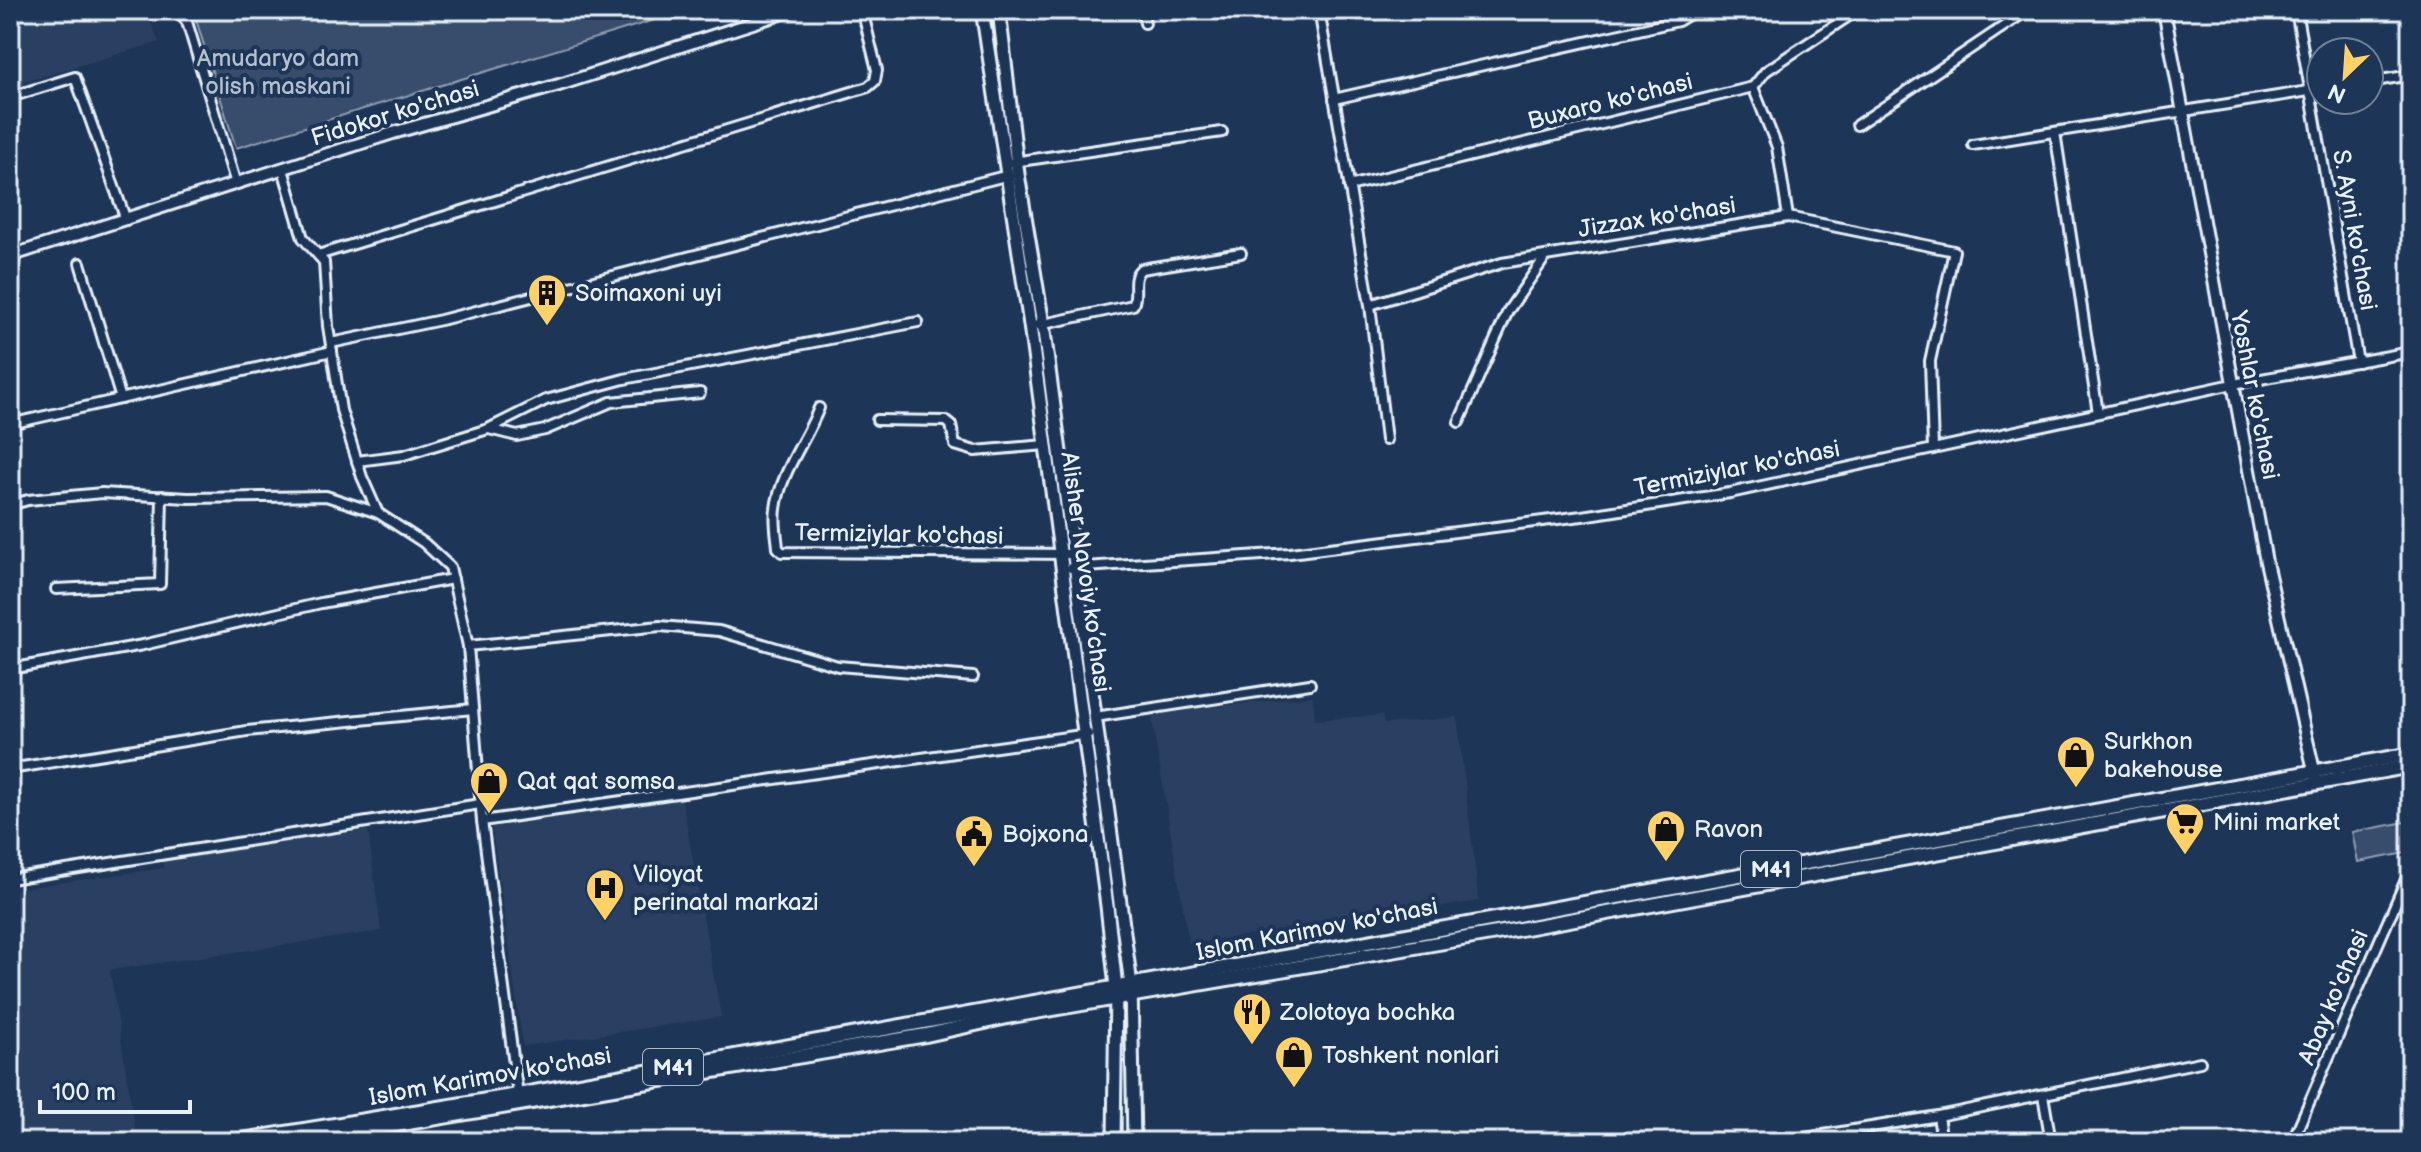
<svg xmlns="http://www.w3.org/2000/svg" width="2421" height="1152" font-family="'Balsamiq Sans',sans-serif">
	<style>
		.built { fill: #2a4162 }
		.green { fill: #374d6c; stroke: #909fb2; stroke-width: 2 }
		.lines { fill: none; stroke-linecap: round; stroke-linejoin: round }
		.minor-casing { stroke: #e8f1f8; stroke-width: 14 }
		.tertiary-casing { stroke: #e8f1f8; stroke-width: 16 }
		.secondary-casing { stroke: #e8f1f8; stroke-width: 17 }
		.primary-casing { stroke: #e8f1f8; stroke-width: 18 }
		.minor { stroke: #1d3557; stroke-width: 8 }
		.tertiary { stroke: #1d3557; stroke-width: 10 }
		.secondary { stroke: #1d3557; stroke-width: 11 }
		.primary { stroke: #1d3557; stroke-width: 12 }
		.labels { text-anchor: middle; stroke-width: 8; stroke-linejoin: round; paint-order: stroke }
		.shield { fill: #1d3557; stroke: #abb9c8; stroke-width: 2 }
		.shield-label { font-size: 22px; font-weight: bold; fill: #e8f1f8 }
		.park-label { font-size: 24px; fill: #b3c0ce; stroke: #1d3557 }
		.street-label { font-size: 24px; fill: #e8f1f8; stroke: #1d3557 }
		.poi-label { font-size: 24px; fill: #e8f1f8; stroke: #1d3557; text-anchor: start }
	</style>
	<rect width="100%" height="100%" fill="#1d3557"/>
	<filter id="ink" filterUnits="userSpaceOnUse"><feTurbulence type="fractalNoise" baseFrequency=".0125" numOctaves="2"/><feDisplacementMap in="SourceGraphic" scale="16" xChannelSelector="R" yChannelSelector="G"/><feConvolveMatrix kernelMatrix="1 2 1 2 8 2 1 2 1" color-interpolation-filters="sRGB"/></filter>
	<g filter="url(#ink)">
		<g class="built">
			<polygon points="10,10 145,10 159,42 10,86"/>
			<polygon points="1313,696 1315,720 1382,715 1384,724 1457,717 1479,901 1189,944 1151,714"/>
			<polygon points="682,799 721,1017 523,1046 492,828"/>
			<polygon points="368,830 381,931 110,970 137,1140 10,1142 10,890 164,868 163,859"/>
		</g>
		<g class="green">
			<polygon points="193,10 687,10 236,148"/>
			<polygon points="2411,821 2411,852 2358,862 2352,832"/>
		</g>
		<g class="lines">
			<g class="minor-casing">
				<g id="minor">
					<polyline points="178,10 187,22 236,184"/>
					<polyline points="1142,10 1145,23"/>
					<polyline points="1319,10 1370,305 1386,440"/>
					<polyline points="2296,10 2358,362"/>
					<polyline points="2369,82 2411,75"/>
					<polyline points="1753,87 1777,147 1788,217"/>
					<polyline points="10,97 75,77 126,220"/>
					<polyline points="1334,99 1678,21 1696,10"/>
					<polyline points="1857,125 2028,10"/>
					<polyline points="2055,132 2098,413"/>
					<polyline points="1973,145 2321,89"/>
					<polyline points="1013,162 1222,132"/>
					<polyline points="283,169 303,238 324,262 328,326 341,410 362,477 378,513 424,543 450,567 468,646 482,821 518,1095"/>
					<polyline points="1349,186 1753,87 1766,71 1858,10"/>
					<polyline points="318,255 868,87 875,81 877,70 862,10"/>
					<polyline points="80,263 121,399"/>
					<polyline points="1370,305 1502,263 1788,217 1954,251 1930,361 1933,449"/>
					<path d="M1039,325L1133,305C1139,293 1130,279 1141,269L1241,253"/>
					<polyline points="331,343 441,320 1009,175"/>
					<path d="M819,408C806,441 780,473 776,509C774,522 777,536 778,548L782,552L1074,554"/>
					<polyline points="877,420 946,421 951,425 955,445 975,451 1046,445"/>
					<polyline points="1459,422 1508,311 1546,256"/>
					<polyline points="10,424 332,351"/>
					<polyline points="489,429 517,436 545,430 611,402 700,393"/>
					<polyline points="357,461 404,455 488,429 546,400 624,379 918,322"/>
					<polyline points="10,505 28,500 102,493 188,498 326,496 378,513"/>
					<polyline points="1071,568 1290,553 1582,516 1730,493 2233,384 2411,352"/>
					<polyline points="56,589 160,584 162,496"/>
					<polyline points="468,646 660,626 719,631 838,666 973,677"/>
					<polyline points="10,669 143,645 321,603 453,579"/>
					<polyline points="1095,717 1310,684"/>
					<polyline points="10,769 247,731 473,709"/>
					<polyline points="482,821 1088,734"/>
					<polyline points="10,879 480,804"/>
					<polyline points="2043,1095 2051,1142"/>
					<polyline points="1938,1116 1942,1142"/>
					<polyline points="1781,1142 1938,1116 2200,1062"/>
					<polyline points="2292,1142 2411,868"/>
				</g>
			</g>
			<g class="tertiary-casing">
				<g id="tertiary">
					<polyline points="2164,10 2266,562 2316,779"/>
					<polyline points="10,256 393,133 559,85 793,10"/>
				</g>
			</g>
			<g class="secondary-casing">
				<g id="secondary">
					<polyline points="982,10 1030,325 1107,906 1116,987 1114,1142"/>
					<polyline points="999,10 1018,174 1043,324 1131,985 1134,1142"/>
				</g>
			</g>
			<g class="primary-casing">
				<g id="primary">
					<polyline points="230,1142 518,1095 2411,754"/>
					<polyline points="296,1142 926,1035 1012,1016 1520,929 2411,766"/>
				</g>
			</g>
			<use href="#minor" class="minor"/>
			<use href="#tertiary" class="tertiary"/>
			<use href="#secondary" class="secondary"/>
			<use href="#primary" class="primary"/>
		</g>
	</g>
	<defs>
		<g id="building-pin" transform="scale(2)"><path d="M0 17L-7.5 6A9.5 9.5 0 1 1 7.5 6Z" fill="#ffd166" stroke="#1d3557"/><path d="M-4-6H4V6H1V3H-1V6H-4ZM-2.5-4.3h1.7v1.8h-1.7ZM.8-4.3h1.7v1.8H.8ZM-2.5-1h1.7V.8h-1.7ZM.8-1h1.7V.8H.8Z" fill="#111"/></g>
		<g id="shop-pin" transform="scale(2)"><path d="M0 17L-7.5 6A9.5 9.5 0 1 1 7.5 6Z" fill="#ffd166" stroke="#1d3557"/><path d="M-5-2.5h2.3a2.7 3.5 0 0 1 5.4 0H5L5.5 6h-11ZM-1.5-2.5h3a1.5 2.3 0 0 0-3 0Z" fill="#111"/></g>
		<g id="supermarket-pin" transform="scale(2)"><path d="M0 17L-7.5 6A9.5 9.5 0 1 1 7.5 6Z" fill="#ffd166" stroke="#1d3557"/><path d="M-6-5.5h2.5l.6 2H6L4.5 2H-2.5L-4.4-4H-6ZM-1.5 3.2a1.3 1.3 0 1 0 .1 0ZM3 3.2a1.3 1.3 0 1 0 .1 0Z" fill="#111"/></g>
		<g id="civic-pin" transform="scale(2)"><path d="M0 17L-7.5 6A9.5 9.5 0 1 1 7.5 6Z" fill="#ffd166" stroke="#1d3557"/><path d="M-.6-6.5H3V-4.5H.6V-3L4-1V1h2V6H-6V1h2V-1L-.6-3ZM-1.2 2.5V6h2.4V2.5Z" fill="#111"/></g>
		<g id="hospital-pin" transform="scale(2)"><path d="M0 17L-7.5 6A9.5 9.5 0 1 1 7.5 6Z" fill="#ffd166" stroke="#1d3557"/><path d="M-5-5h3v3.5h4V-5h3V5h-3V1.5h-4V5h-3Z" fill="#111"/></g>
		<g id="restaurant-pin" transform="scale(2)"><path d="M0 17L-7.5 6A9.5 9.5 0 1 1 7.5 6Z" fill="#ffd166" stroke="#1d3557"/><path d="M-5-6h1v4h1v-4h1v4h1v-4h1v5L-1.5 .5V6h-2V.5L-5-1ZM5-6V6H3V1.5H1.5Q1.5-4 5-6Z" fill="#111"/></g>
	</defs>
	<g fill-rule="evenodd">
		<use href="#building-pin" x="547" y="293"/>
		<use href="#shop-pin" x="2076" y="755"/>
		<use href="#shop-pin" x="489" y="781"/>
		<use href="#supermarket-pin" x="2185" y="822"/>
		<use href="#shop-pin" x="1666" y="829"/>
		<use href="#civic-pin" x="974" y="834"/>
		<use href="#hospital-pin" x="605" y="888"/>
		<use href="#restaurant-pin" x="1252" y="1012"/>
		<use href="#shop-pin" x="1294" y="1055"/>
	</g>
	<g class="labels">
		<g class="shield">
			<rect x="1741" y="851" width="60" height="36" rx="6"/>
			<rect x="643" y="1049" width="60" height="36" rx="6"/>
		</g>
		<g class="shield-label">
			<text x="1771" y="877">M41</text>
			<text x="673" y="1075">M41</text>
		</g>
		<g class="park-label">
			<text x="278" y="66">Amudaryo dam<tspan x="278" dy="28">olish maskani</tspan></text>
		</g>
		<g class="street-label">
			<text transform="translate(1610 101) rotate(-14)" y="8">Buxaro ko'chasi</text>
			<text transform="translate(395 113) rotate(-17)" y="8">Fidokor ko'chasi</text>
			<text transform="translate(1657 217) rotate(-9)" y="8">Jizzax ko'chasi</text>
			<text transform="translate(2355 230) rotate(80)" y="8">S. Ayni ko'chasi</text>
			<text transform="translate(2255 395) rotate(79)" y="8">Yoshlar ko'chasi</text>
			<text transform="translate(1737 468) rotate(-11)" y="8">Termiziylar ko'chasi</text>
			<text transform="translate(899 534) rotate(1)" y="8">Termiziylar ko'chasi</text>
			<text transform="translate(1086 572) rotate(82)" y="8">Alisher Navoiy ko’chasi</text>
			<text transform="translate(1317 929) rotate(-11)" y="8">Islom Karimov ko'chasi</text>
			<text transform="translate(2333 997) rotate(-67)" y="8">Abay ko'chasi</text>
			<text transform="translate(490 1076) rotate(-10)" y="8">Islom Karimov ko'chasi</text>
		</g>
		<g class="poi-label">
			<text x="575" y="301">Soimaxoni uyi</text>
			<text x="2104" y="749">Surkhon<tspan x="2104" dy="28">bakehouse</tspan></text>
			<text x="517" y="789">Qat qat somsa</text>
			<text x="2213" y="830">Mini market</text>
			<text x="1694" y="837">Ravon</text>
			<text x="1002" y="842">Bojxona</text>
			<text x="633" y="882">Viloyat<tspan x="633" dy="28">perinatal markazi</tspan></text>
			<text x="1280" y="1020">Zolotoya bochka</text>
			<text x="1322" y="1063">Toshkent nonlari</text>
		</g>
	</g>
	<rect width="2421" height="1152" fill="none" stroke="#1d3557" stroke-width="40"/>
	<rect x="20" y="20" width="2381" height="1112" fill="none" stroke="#e8f1f8" stroke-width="3" filter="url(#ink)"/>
	<g transform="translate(2345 76) rotate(205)"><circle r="38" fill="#1d3557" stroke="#6e8097" stroke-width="2"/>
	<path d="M0-6L14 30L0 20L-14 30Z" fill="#ffd166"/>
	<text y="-12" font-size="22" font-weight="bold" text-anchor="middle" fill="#e8f1f8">N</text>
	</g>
	<path d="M40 1100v12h150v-12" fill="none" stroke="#e8f1f8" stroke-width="4"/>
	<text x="52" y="1100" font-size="24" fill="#e8f1f8" stroke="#1d3557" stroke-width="6" paint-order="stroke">100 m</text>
</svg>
